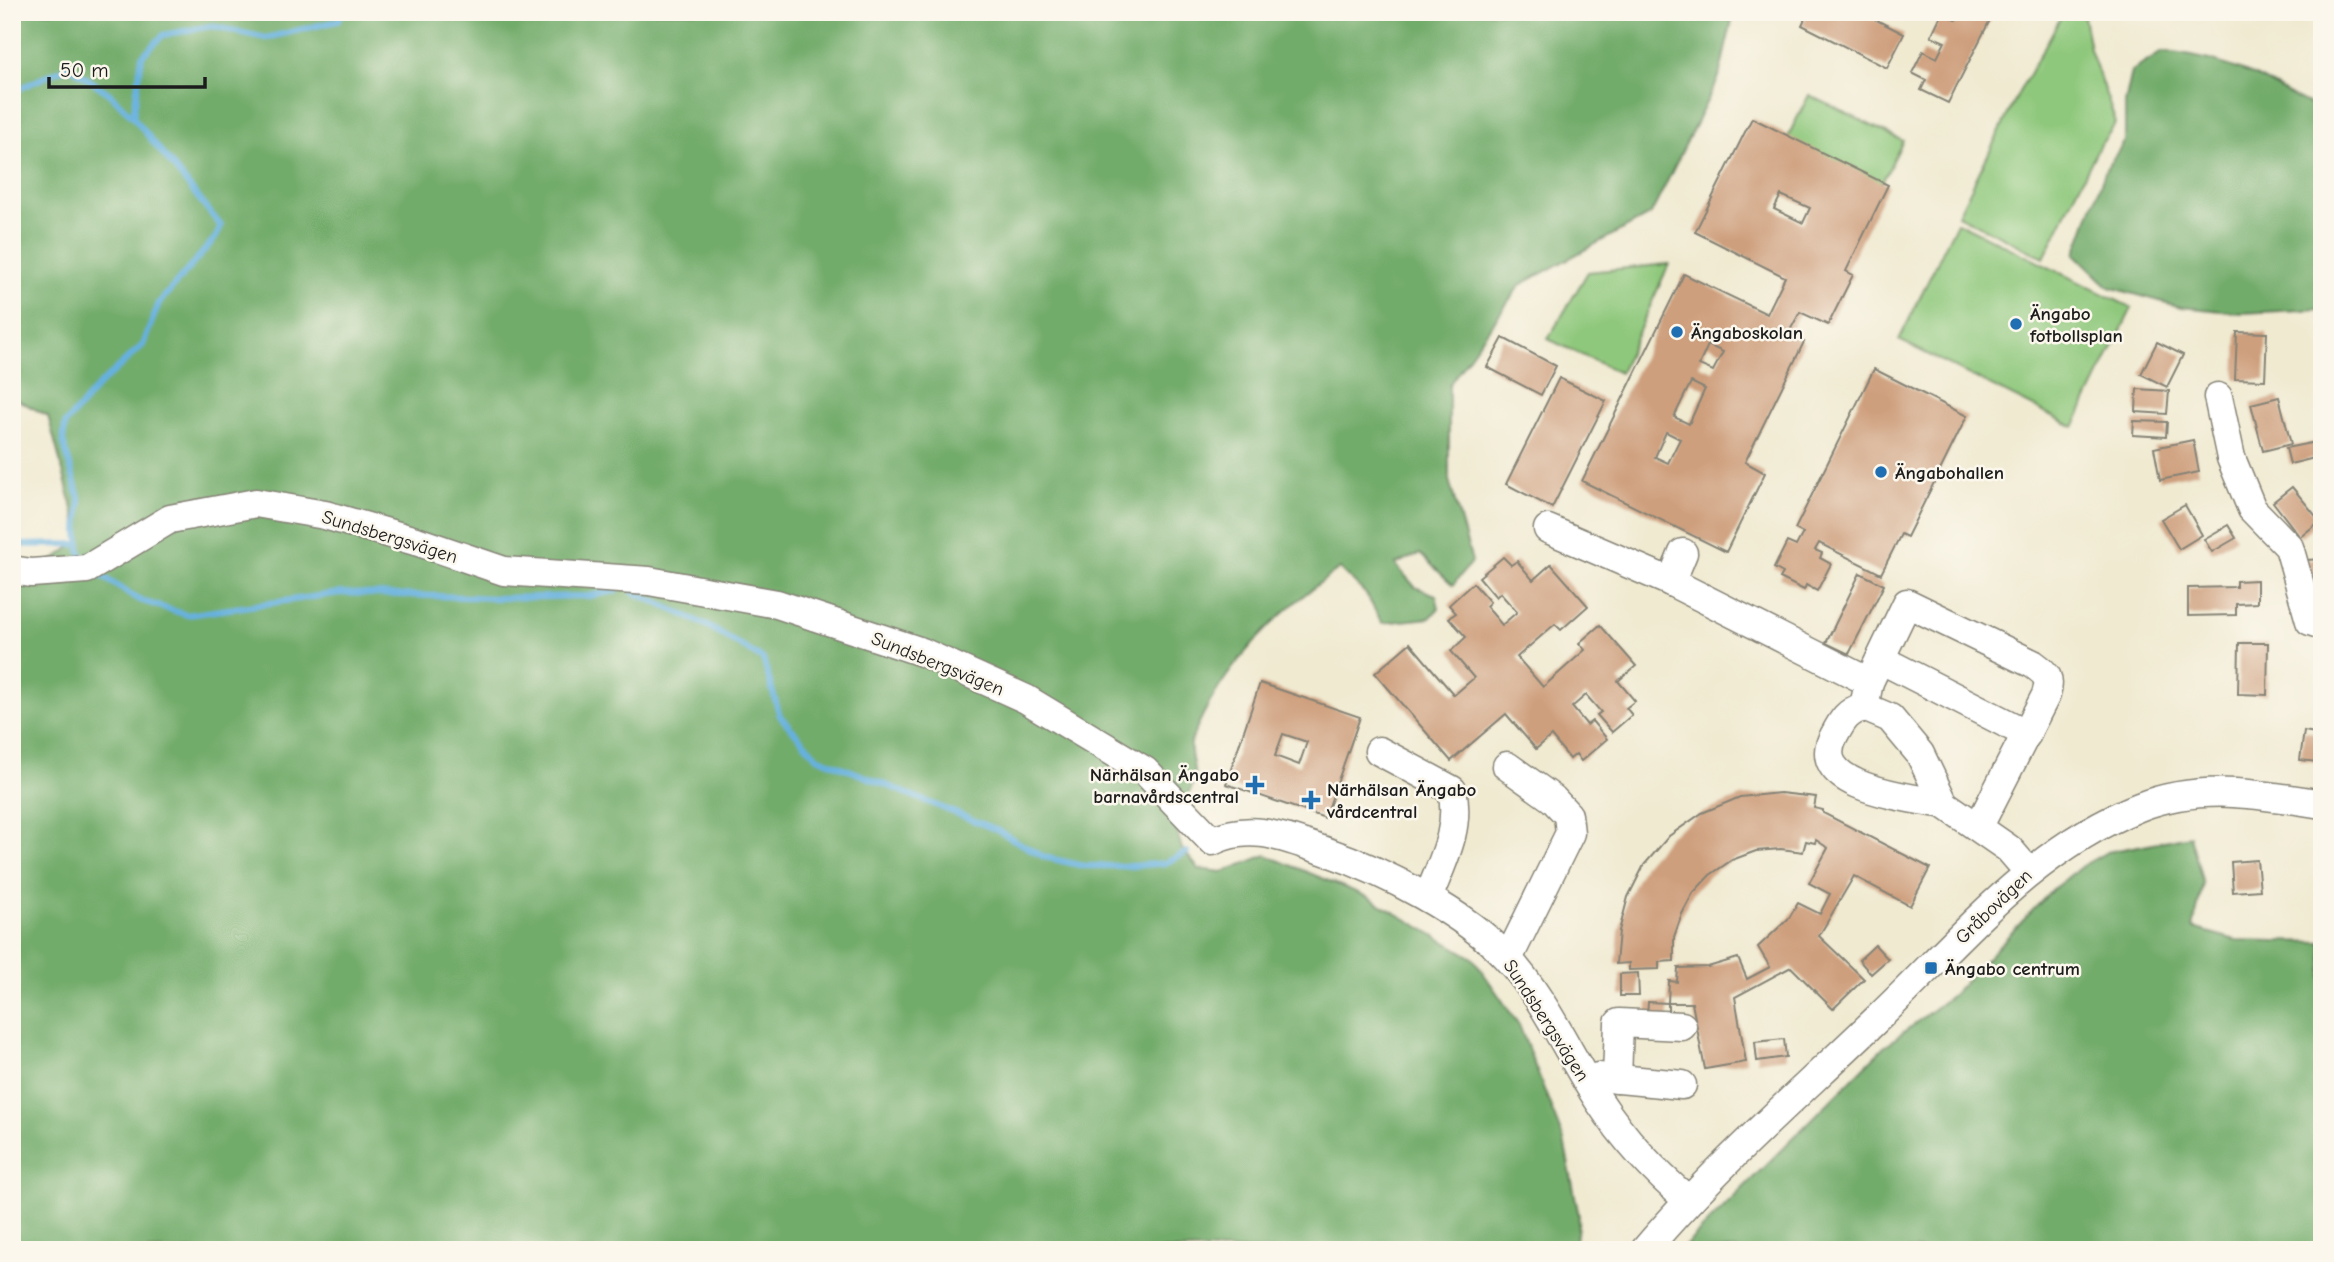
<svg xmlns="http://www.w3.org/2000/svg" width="2334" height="1262" font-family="'Comic Neue',sans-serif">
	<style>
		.green { fill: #8ec87b; stroke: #55724c; stroke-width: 2 }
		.forest { fill: #72ac6b; stroke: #476444; stroke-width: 2 }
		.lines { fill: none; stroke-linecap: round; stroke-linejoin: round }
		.stream { stroke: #66b1df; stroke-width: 6 }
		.building { fill: #ce9f7d; fill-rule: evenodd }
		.minor-casing { stroke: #868376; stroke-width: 31 }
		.minor { stroke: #fff; stroke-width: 28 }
		.poi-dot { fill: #1f6fb2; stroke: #fbf7ec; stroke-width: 2.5 }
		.labels { text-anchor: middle; stroke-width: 5; stroke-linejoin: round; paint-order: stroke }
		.poi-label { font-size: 19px; font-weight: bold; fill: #1c1c1c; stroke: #fbf7ec; text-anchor: start }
		.street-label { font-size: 19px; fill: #1c1c1c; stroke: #fbf7ec }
	</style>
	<rect width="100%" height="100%" fill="#fbf7ec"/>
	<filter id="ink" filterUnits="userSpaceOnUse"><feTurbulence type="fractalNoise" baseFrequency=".0143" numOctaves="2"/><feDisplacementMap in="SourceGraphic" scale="14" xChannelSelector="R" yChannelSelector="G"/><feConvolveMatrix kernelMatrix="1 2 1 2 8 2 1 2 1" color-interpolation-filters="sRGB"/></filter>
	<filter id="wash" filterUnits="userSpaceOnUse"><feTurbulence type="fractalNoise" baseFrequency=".00686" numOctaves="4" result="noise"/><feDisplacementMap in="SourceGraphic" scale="28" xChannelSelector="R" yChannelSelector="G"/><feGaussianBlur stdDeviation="1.57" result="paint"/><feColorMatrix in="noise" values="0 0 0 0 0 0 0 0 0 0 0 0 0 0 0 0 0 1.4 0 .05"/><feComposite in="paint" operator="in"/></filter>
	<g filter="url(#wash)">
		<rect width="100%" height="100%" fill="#f0ead1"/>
		<g class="green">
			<polygon points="2073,12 2083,12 2090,49 2116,123 2097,150 2044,258 1958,215 2018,94 2061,17"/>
			<polygon points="1809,95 1903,141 1881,184 1787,138"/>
			<polygon points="1957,222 2132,308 2074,427 1899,340"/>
			<polygon points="1669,264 1620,373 1548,339 1588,272"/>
		</g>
		<g class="forest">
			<path d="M12,12H1734L1719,77L1651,214L1520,285L1449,385V480L1472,561L1453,585L1420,554L1395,564L1415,587L1436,595L1439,608L1430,618L1382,623L1366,594L1340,569C1278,610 1220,669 1192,739C1187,752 1197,768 1194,781C1191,794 1179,807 1173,818L1182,849L1199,869L1223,872L1266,855L1368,897L1473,958L1519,1025L1564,1141L1579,1216L1575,1250H12V591L81,539L48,416L12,397Z"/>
			<path d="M2162,52C2194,54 2224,63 2253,75C2277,86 2296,101 2322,110V309L2242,313L2181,307L2109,287L2075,254L2106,169L2125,141V103L2132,71Z"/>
			<polygon points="2190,836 2203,883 2193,928 2236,940 2322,942 2322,1250 1681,1250 1884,1047 1952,995 2053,889 2082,866 2107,852"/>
		</g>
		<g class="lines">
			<g class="stream">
				<polyline points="12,92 69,66 110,94 133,117"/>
				<polyline points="12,545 80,544"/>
				<polyline points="85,561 80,552 78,531 80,501 63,441 65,424 98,386 143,345 159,303 216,237 221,226 133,117 142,56 163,35 211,26 266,38 337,21 343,12"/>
				<polyline points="97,573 139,600 187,615 340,593 498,598 589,596 616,591"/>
				<polyline points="633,592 706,625 763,659 780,716 817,757 997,830 1044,857 1084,866 1133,866 1165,863 1187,852"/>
			</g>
		</g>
		<g id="blocks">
			<g class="building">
				<polygon points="1808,12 1861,12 1904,34 1887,68 1802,25"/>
				<polygon points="1960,12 1994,12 1948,103 1921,90 1926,80 1912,73 1923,51 1937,58 1945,42 1931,36 1942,13 1956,20"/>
				<path d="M1752,118L1888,185L1846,271L1853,275L1828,325L1800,312L1788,334L1804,342L1745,462L1765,473L1726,552L1582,481L1684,274L1767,314L1785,277L1695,232ZM1781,195L1810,208L1803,223L1774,209ZM1708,345L1723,352L1713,371L1699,365ZM1691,382L1705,389L1689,424L1674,417ZM1666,432L1680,439L1668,463L1655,457Z"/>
				<polygon points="2237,332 2267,333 2265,380 2235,379"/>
				<polygon points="1503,338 1556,366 1541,395 1487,367"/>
				<polygon points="2157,342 2183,355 2167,387 2141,374"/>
				<polygon points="1874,369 1967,416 1907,537 1901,534 1881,574 1819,543 1815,550 1822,553 1820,558 1831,564 1817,591 1806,585 1804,590 1780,578 1783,573 1774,568 1787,542 1796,546 1803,533 1795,529"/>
				<polygon points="1559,378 1606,401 1552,508 1506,484"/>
				<polygon points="2137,389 2169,391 2167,414 2136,412"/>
				<polygon points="2279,397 2291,444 2263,451 2251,404"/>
				<polygon points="2134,421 2167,422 2166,437 2133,435"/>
				<polygon points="2193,440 2199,472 2160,480 2154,448"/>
				<polygon points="2316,442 2319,457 2290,464 2286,448"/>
				<polygon points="2292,487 2320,521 2300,537 2273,502"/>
				<polygon points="2185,505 2202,535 2179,549 2161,519"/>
				<polygon points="2228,525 2236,538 2212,552 2204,539"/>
				<polygon points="1503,557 1511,565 1517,561 1533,580 1551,564 1588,606 1561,630 1555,624 1517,657 1543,687 1585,650 1579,643 1600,625 1636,666 1618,681 1635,701 1626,708 1632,715 1612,732 1597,715 1601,712 1586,695 1572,707 1587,725 1592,721 1607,739 1581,761 1576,754 1570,759 1551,736 1536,749 1506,714 1451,761 1375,673 1410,643 1454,695 1474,678 1451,651 1466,637 1449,618 1456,613 1449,605 1473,583 1490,602 1486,606 1502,625 1517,612 1500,593 1496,597 1479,577"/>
				<polygon points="2321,559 2322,580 2309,581 2307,560"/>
				<polygon points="1860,573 1884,585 1849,654 1826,643"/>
				<polygon points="2257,580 2257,603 2236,604 2236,615 2188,616 2188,588 2236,587 2236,581"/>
				<polygon points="2239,643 2268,643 2267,695 2238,694"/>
				<path d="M1260,683L1360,717L1325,818L1226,784ZM1283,734L1307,742L1299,765L1275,756Z"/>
				<polygon points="2304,731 2321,734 2317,762 2300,760"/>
				<polygon points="1780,793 1816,797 1814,808 1823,810 1823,813 1930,868 1910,906 1854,876 1819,936 1864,979 1833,1009 1791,967 1735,997 1746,1062 1705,1069 1692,1003 1668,1003 1669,981 1677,982 1678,968 1708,967 1738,958 1747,979 1770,967 1758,947 1789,918 1798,903 1820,914 1830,894 1809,883 1828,848 1816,840 1815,843 1806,841 1803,852 1781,849 1756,851 1732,860 1710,875 1693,893 1682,914 1674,937 1674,961 1659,962 1659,969 1629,970 1629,963 1616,964 1619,931 1628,897 1644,865 1669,836 1702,813 1740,797"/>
				<polygon points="2257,860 2260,890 2233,892 2231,862"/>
				<polygon points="1875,945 1888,959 1871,974 1859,960"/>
				<polygon points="1638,973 1639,996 1620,996 1620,974"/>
				<polygon points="1648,1002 1668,1003 1668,1018 1647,1018"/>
				<polygon points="1784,1039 1786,1057 1757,1061 1755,1042"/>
			</g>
		</g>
	</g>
	<g filter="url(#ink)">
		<use href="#blocks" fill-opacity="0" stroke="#868376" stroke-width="2"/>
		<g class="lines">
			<g class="minor-casing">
				<g id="minor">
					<polyline points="2218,397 2231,458 2252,509 2289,547 2310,621 2322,625"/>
					<polyline points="1548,529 1671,582 1869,682"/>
					<path d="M12,570L31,573L87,569L170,519L256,503L325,515L419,542L504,571L649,581L777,604L922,652L1026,699L1145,771L1212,841C1252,822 1285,838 1325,851C1383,871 1466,913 1507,958C1546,1000 1568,1054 1599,1101C1624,1139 1653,1171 1688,1200"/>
					<polyline points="1671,582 1683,553"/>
					<polyline points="1880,659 2027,734"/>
					<path d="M1864,707L1869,682L1907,603L2033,664C2047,674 2051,678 2046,695L1979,826"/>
					<path d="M1379,751L1452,790C1461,829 1442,862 1428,898"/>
					<polyline points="1507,766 1553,799 1568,815 1570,833 1508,959"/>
					<path d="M1944,804C1913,798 1805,788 1834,736C1842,721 1847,711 1864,707L1890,718L1920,754L1944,804L2009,849L2028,871"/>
					<polyline points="1598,1077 1682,1085"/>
					<polyline points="1617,1079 1619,1023 1682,1026"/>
					<path d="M1645,1250C1716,1166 1799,1094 1878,1018C1960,940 2031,850 2139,807C2200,783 2259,794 2322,804"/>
				</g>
			</g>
			<use href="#minor" class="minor"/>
		</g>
	</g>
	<g class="poi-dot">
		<circle cx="2016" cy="324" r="7"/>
		<circle cx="1677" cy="332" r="7"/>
		<circle cx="1881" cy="472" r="7"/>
		<path d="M1251.5 774.5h7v7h7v7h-7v7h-7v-7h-7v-7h7z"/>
		<path d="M1307.5 789.5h7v7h7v7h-7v7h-7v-7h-7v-7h7z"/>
		<rect x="1924" y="961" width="14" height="14" rx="3.5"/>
	</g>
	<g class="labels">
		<g class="poi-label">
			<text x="2030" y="320">Ängabo<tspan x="2030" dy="22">fotbollsplan</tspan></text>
			<text x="1691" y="339">Ängaboskolan</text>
			<text x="1895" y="479">Ängabohallen</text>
			<text x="1239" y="781" text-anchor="end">Närhälsan Ängabo<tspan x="1239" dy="22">barnavårdscentral</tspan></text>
			<text x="1327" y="796">Närhälsan Ängabo<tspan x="1327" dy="22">vårdcentral</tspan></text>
			<text x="1945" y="975">Ängabo centrum</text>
		</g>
		<g class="street-label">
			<text transform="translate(390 536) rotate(17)" y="7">Sundsbergsvägen</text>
			<text transform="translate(938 663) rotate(22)" y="7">Sundsbergsvägen</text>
			<text transform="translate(1993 906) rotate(-44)" y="7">Gråbovägen</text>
			<text transform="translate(1547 1020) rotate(57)" y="7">Sundsbergsvägen</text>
		</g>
	</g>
	<rect width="2334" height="1262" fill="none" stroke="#fbf7ec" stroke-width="42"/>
	<path d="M49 77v10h156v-10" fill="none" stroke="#1c1c1c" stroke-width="3.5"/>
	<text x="60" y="77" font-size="21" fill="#1c1c1c" stroke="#fbf7ec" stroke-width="5" paint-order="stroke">50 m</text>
</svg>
